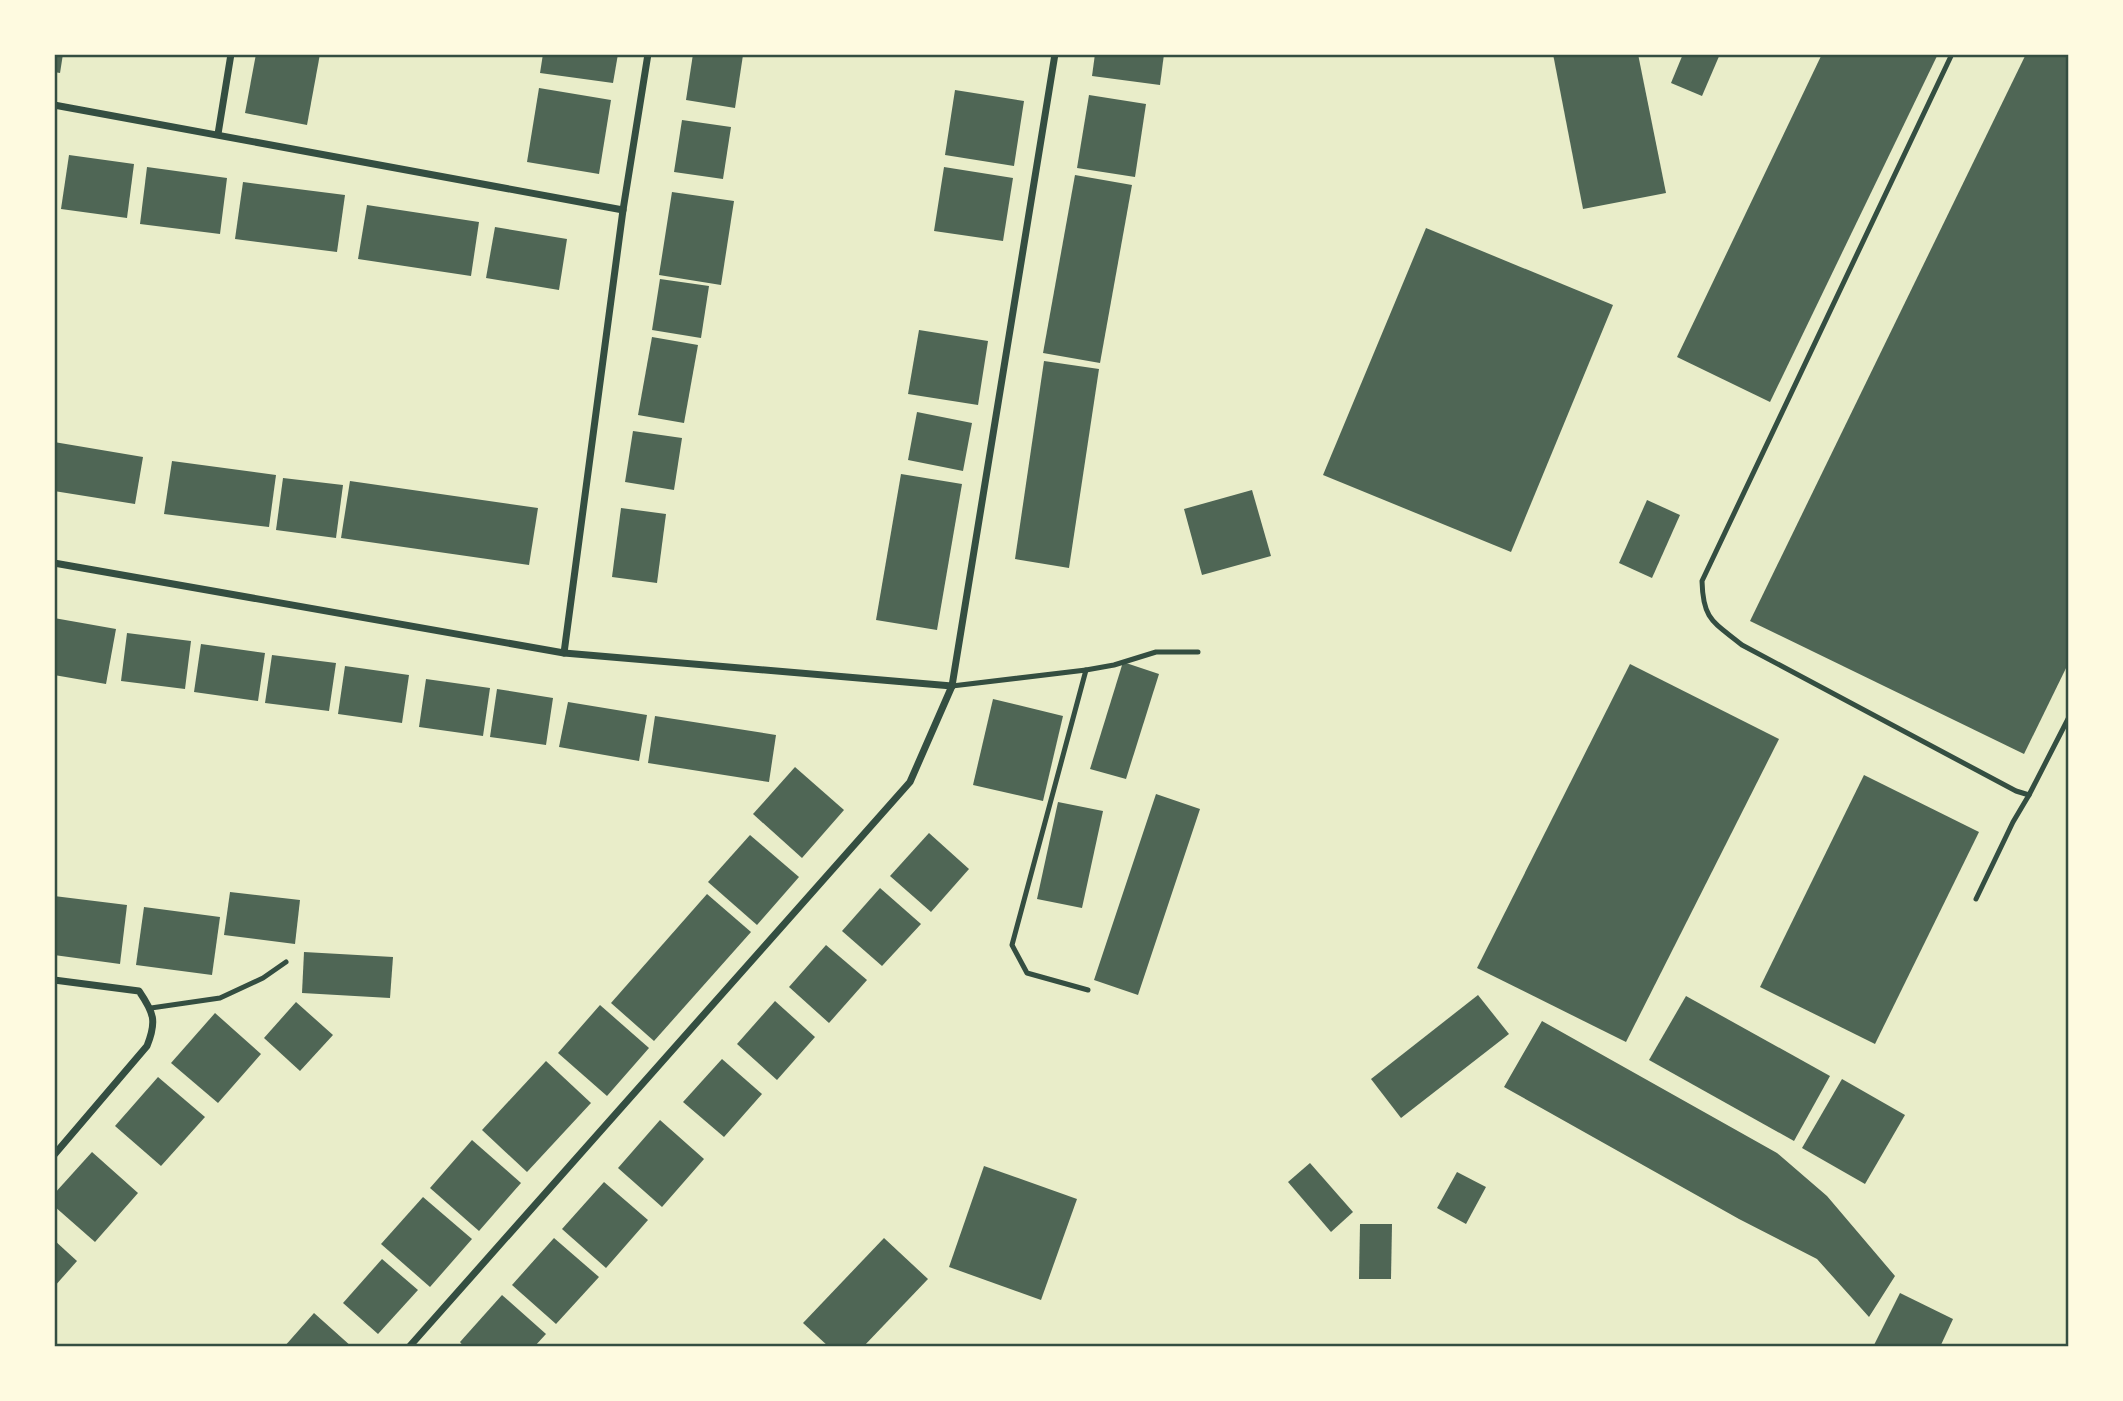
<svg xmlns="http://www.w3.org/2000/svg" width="2123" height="1401" font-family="'Source Serif 4',serif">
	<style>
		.building { fill: #4f6655 }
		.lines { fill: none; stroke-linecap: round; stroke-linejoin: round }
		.service { stroke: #344e41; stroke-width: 5 }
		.minor { stroke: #344e41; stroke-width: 7 }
		.neatline { fill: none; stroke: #344e41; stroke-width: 2.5 }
	</style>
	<rect width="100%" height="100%" fill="#e9edc9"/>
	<g class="building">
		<polygon points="54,54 63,54 60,73 54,72"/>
		<polygon points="256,54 320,54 307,125 245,113"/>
		<polygon points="543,54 618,54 613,83 540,73"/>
		<polygon points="693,54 743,55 735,108 686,100"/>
		<polygon points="1095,54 1164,54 1160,85 1092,76"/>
		<polygon points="1553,54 1638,54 1666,193 1583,209"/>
		<polygon points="1683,54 1720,54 1702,96 1671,83"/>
		<polygon points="1822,54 1938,54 1770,402 1677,357"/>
		<polygon points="2026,54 2069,54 2069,662 2024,754 1750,621"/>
		<polygon points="539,88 611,100 599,174 527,162"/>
		<polygon points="955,90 1024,101 1014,166 945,155"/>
		<polygon points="1089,95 1146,104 1135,177 1077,168"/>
		<polygon points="682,120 731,127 723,179 674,172"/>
		<polygon points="69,155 134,164 127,218 61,209"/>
		<polygon points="147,167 227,178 220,234 140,224"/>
		<polygon points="944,167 1013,178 1003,241 934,231"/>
		<polygon points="1075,175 1132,185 1100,363 1043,353"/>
		<polygon points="243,182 345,195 337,252 235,239"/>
		<polygon points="672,192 734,201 721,285 659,275"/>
		<polygon points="367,205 479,222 471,276 358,259"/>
		<polygon points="495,227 567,239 559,290 486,278"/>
		<polygon points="1426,228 1613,305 1511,552 1323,475"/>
		<polygon points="660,279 709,286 701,338 652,330"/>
		<polygon points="919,330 988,341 978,405 908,394"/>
		<polygon points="652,337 698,345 684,423 638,415"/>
		<polygon points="1044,361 1099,369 1069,568 1015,559"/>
		<polygon points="917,412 972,423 963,471 908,460"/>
		<polygon points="633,431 682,438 674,490 625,482"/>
		<polygon points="54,442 143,457 135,504 54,491"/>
		<polygon points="172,461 276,475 269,527 164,514"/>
		<polygon points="901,474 962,484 937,630 876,620"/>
		<polygon points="283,478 343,485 336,538 276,530"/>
		<polygon points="350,481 538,508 529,565 341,538"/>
		<polygon points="1252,490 1271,556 1202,575 1184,509"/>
		<polygon points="1647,500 1680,515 1652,578 1619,563"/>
		<polygon points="621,508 666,514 657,583 612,577"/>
		<polygon points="54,618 116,629 106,684 54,675"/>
		<polygon points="127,633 191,641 185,689 121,681"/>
		<polygon points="201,644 265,653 258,701 194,692"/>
		<polygon points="272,655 336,663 329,711 265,703"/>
		<polygon points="1123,662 1159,674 1126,779 1090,769"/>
		<polygon points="1630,664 1779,739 1626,1042 1477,968"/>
		<polygon points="345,666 409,675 402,723 338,714"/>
		<polygon points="426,679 490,688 483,736 419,727"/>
		<polygon points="497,689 553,698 546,745 490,737"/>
		<polygon points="993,699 1063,716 1043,801 973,785"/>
		<polygon points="568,702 647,715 639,761 559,747"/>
		<polygon points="655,716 776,735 769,782 648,763"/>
		<polygon points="795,767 844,810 802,858 753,814"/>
		<polygon points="1864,775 1979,832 1875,1044 1760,987"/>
		<polygon points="1156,794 1200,809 1138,995 1094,980"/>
		<polygon points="1058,802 1103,811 1082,908 1037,899"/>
		<polygon points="929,833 969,869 931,912 890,876"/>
		<polygon points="750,835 799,877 757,925 708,882"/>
		<polygon points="880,888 921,924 882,966 842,931"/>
		<polygon points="230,892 300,900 295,944 224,935"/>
		<polygon points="707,894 751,932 654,1041 611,1003"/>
		<polygon points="54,896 127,905 120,964 54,955"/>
		<polygon points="144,907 220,917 212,975 136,965"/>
		<polygon points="826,945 867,980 829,1023 789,987"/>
		<polygon points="304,952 393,957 390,998 302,993"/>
		<polygon points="1478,995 1509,1034 1401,1118 1371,1079"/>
		<polygon points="1686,996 1830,1076 1794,1141 1649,1060"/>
		<polygon points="775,1001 815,1037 777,1080 737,1044"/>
		<polygon points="296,1002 333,1035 300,1071 264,1038"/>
		<polygon points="600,1005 649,1048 607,1096 558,1053"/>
		<polygon points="215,1013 261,1054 218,1103 171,1063"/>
		<polygon points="1542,1021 1777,1153 1827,1196 1895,1276 1869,1317 1817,1259 1739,1219 1504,1087"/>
		<polygon points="722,1059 762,1094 724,1137 683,1102"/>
		<polygon points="546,1061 591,1103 527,1172 482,1130"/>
		<polygon points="158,1077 205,1117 161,1166 115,1126"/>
		<polygon points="1842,1079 1905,1115 1865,1184 1802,1148"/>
		<polygon points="660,1120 704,1159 662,1207 618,1168"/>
		<polygon points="472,1140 521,1183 479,1231 430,1188"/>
		<polygon points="92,1152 138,1193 95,1242 54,1206 54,1194"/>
		<polygon points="1310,1163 1353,1212 1331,1232 1288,1182"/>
		<polygon points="984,1166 1077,1199 1041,1300 949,1267"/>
		<polygon points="1457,1172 1486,1187 1466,1224 1437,1208"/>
		<polygon points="604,1182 648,1220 606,1268 562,1229"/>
		<polygon points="423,1197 472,1239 430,1287 381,1244"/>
		<polygon points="1360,1224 1392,1224 1391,1279 1359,1279"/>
		<polygon points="554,1238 599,1277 556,1324 512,1285"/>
		<polygon points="884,1238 928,1279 863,1347 829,1347 803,1323"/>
		<polygon points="54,1240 77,1261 54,1287"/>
		<polygon points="382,1259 418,1290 378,1334 343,1303"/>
		<polygon points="1900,1293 1953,1319 1940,1347 1873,1347"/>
		<polygon points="502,1295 546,1334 534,1347 464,1347 460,1342"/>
		<polygon points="314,1313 352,1347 284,1347"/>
	</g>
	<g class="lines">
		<g class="service">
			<path d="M1952,54L1702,581C1703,621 1714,622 1742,645L2016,791L2029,795L2013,822L1976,899"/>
			<polyline points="1086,670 1114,665 1156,652 1198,652"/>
			<polyline points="952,686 1086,670 1012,945 1027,973 1088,990"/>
			<polyline points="2029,795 2069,717"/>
			<polyline points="151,1008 220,998 263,978 286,962"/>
		</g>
		<g class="minor">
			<polyline points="54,105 623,210"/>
			<polyline points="218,134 231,54"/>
			<polyline points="54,563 564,653 952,686"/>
			<polyline points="564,653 623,210 648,54"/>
			<path d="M54,980L139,991C154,1013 157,1021 147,1046L54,1155"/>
			<polyline points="409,1347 910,782 952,686 1055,54"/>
		</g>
	</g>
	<rect width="2123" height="1401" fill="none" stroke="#fefae0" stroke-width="112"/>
	<rect x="56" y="56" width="2011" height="1289" class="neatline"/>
</svg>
